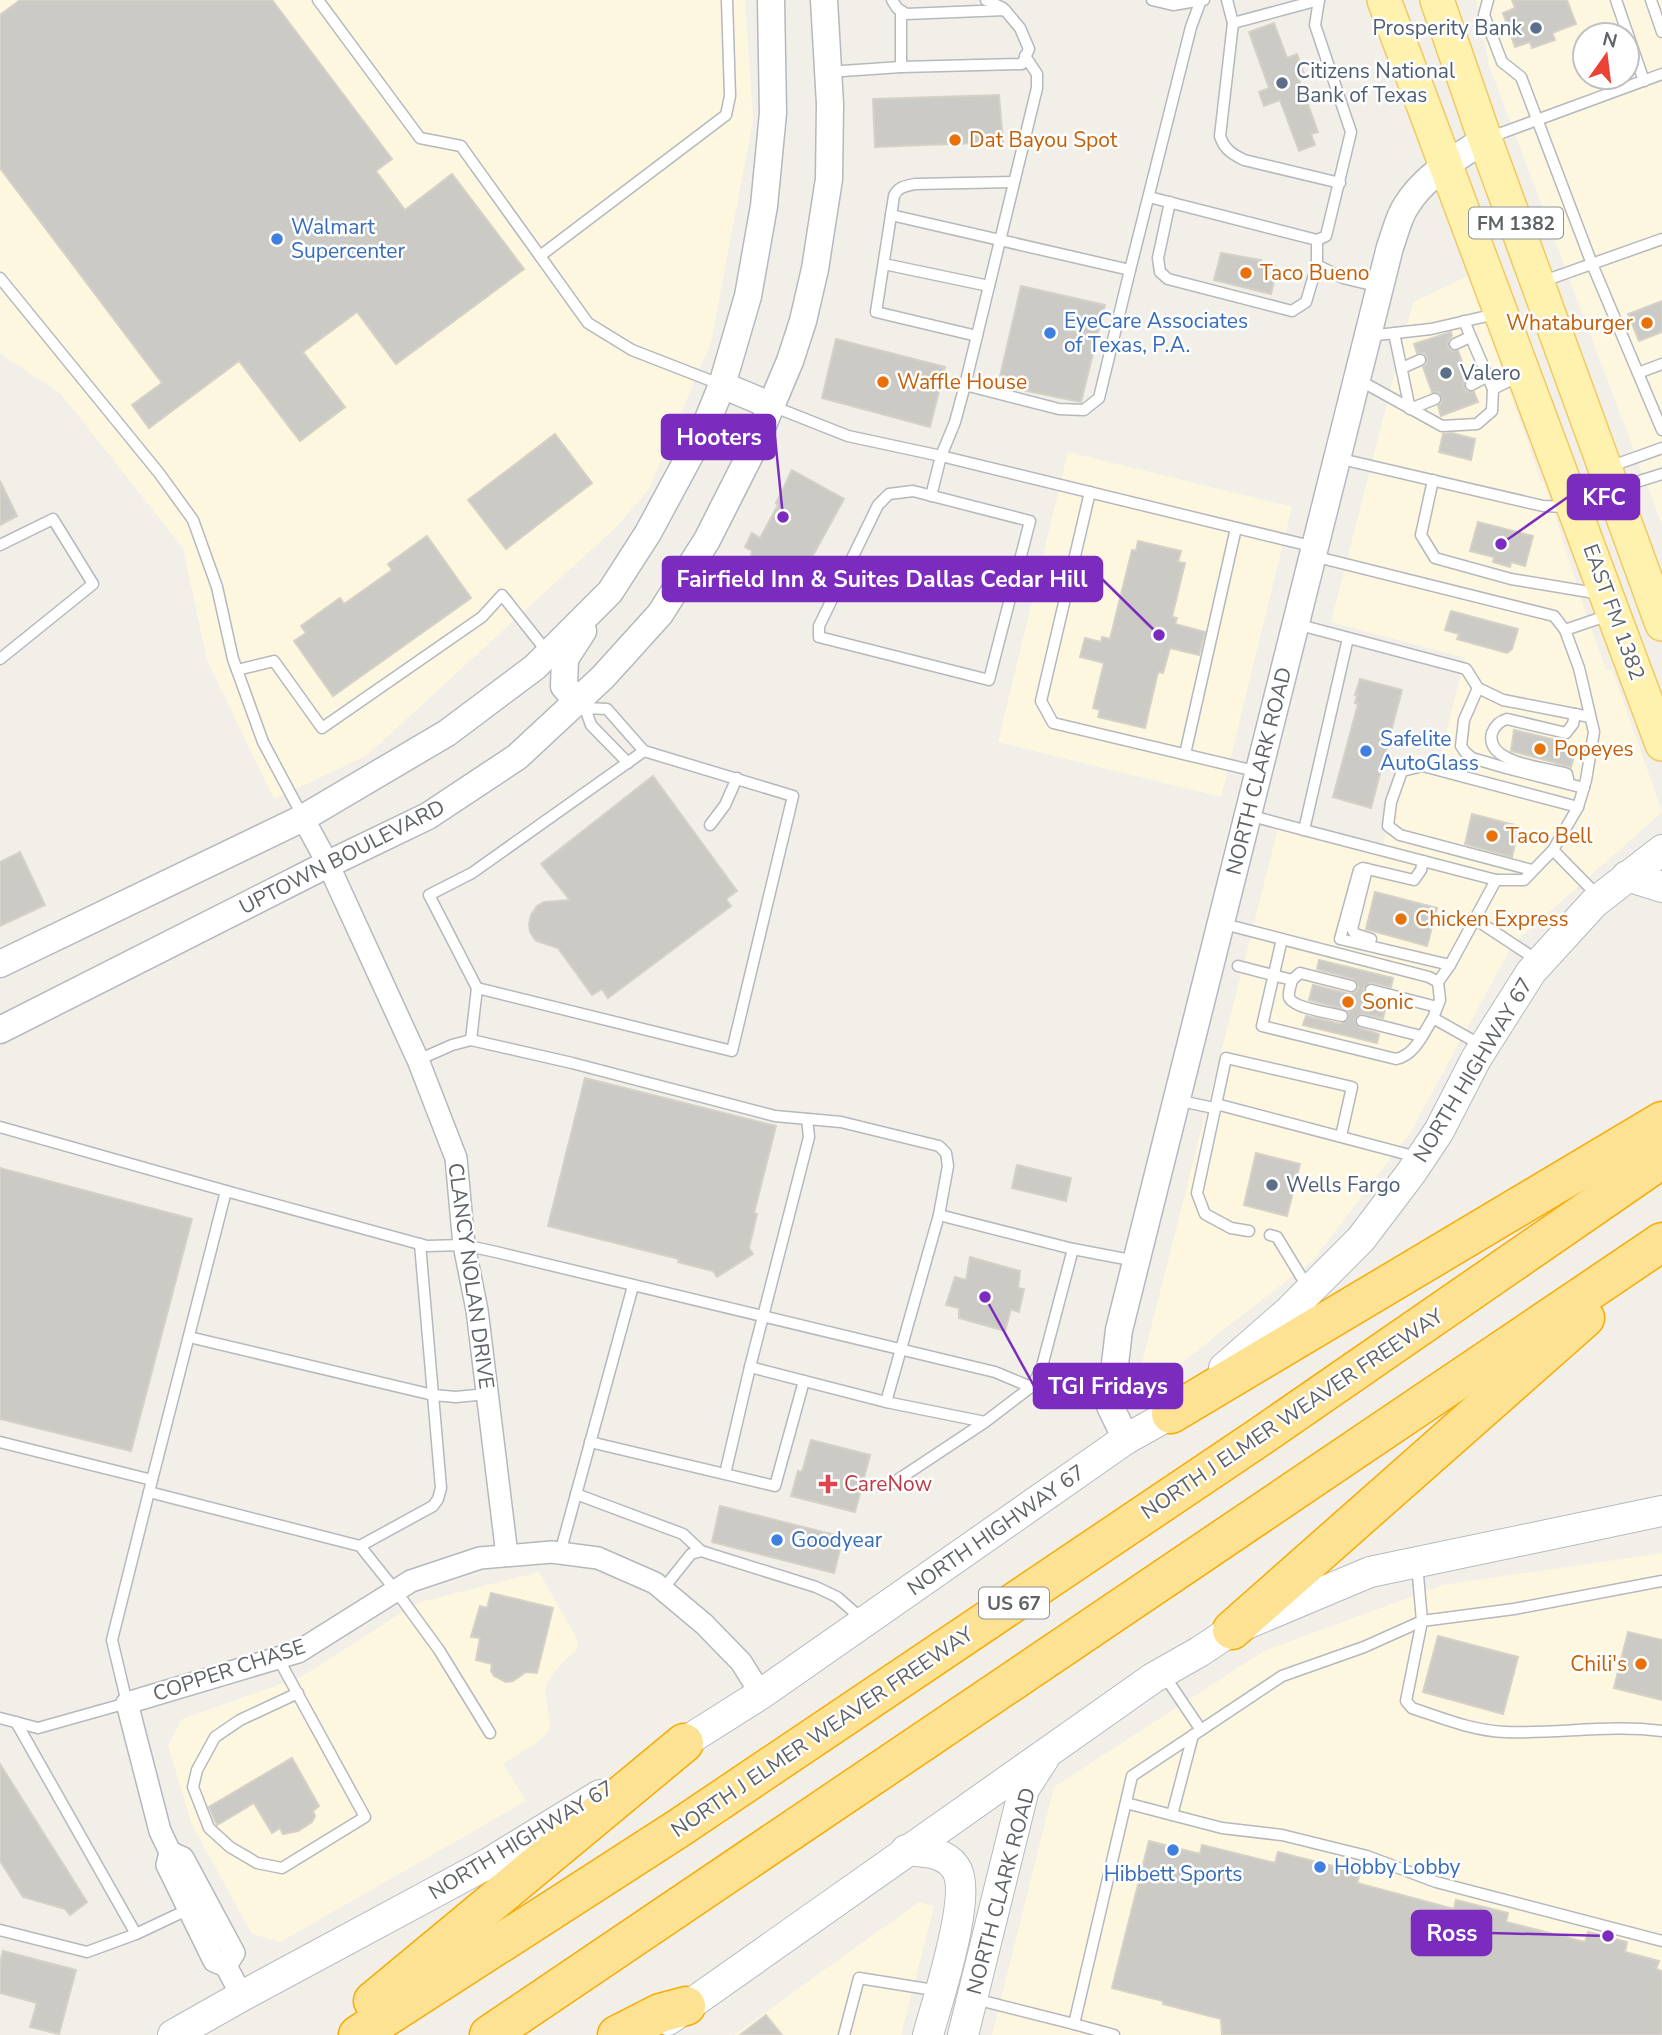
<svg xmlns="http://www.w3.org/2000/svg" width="1662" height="2035" font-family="'Nunito Sans',sans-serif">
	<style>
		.commercial { fill: #fef7e0; fill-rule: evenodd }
		.building { fill: #cccac5; stroke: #d6d1c6; stroke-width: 2 }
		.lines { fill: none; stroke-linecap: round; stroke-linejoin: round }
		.service-casing { stroke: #b5b8bc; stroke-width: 13 }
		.minor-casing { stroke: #b5b8bc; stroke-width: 24 }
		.tertiary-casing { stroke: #b5b8bc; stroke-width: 29 }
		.secondary-casing { stroke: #b6babf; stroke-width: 32 }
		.primary-casing { stroke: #f2c960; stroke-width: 36 }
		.motorway-casing { stroke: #f9ab00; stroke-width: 41 }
		.service { stroke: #fff; stroke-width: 10 }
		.minor { stroke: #fff; stroke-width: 21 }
		.tertiary { stroke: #fff; stroke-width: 26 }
		.secondary { stroke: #fff; stroke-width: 30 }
		.primary { stroke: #fff2af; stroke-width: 33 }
		.motorway { stroke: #fde293; stroke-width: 38 }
		.service-dot { fill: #5c6f8a; stroke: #fff; stroke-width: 2.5 }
		.food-dot { fill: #e8710a; stroke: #fff; stroke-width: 2.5 }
		.shop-dot { fill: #3f7fe0; stroke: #fff; stroke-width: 2.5 }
		.health-dot { fill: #e0444e; stroke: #fff; stroke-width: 2.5 }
		.labels { text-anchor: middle; stroke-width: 5; stroke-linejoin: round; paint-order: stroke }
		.shield { fill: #fff; stroke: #8f9295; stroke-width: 2 }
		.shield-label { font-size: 19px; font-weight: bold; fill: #5f6368 }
		.service-label { font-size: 21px; fill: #4e5e75; stroke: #fff; text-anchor: start }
		.food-label { font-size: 21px; fill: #c56008; stroke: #fff; text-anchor: start }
		.shop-label { font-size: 21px; fill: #366cbe; stroke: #fff; text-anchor: start }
		.street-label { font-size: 21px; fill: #5f6368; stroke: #fff }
		.health-label { font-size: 21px; fill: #be3a42; stroke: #fff; text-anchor: start }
		.leader { fill: none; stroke: #7b2cbf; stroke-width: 2.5 }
		.callout-dot { fill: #7b2cbf; stroke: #fff; stroke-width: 2.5 }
		.callout { fill: #7b2cbf; stroke: #7b2cbf; stroke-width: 2.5 }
		.callout-label { font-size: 23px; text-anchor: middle; font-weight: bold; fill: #fff }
	</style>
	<rect width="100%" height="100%" fill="#f1efe8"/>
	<g class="commercial">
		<polygon points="0,0 745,0 753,120 711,342 649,489 616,527 366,756 274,799 207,660 183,548 61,394 0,353"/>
		<path d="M1476,0H1662V525L1489,65ZM1585,35H1627V77H1585Z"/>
		<polygon points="1470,275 1541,482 1545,483 1583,605 1606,670 1612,669 1662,812 1513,944 1410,1133 1313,1260 1154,1384 1140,1371 1278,829 1380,856 1407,753 1439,761 1465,658 1331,622 1413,302"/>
		<polygon points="1068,452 1292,507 1221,797 998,742"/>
		<polygon points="1662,1553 1662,2035 992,2035 1054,1787 1264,1651 1443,1585"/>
		<polygon points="539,1572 576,1637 578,1646 576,1651 563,1662 549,1679 545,1692 550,1723 548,1731 539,1741 503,1764 526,1801 280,1942 252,1934 192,1825 168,1745 182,1719 301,1677 417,1603"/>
		<polygon points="919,1902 934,1906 901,2035 734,2035"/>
	</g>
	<g class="building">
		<polygon points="20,0 272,0 392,159 376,171 405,210 452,174 524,269 396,364 357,312 303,352 345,407 300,441 239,361 149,428 132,405 162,383 0,168 0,15"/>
		<polygon points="1512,0 1567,0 1576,24 1552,33 1555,40 1532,48 1530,42 1515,47 1503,13 1515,8"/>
		<polygon points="1274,23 1287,58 1297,54 1304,74 1298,77 1318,132 1311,134 1315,145 1299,151 1280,100 1264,106 1259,92 1269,88 1249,32"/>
		<polygon points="999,95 1003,142 875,147 873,99"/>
		<polygon points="1221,253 1261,260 1260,263 1277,267 1271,294 1214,280"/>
		<polygon points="1021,286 1105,305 1081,402 998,385"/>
		<polygon points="1662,301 1662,332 1639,341 1628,314"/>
		<polygon points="1451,332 1452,336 1448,340 1448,347 1451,351 1458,351 1468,378 1464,381 1464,388 1467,392 1474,392 1478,402 1441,416 1438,406 1442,403 1442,397 1439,392 1432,392 1423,367 1427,364 1427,357 1424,353 1417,353 1414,344"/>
		<polygon points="836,339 945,367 930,427 822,398"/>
		<polygon points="1452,433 1475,439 1471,460 1439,452 1443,434"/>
		<polygon points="555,434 592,483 506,549 468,500"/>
		<polygon points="792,470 844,499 801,577 789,570 785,575 751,556 752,551 745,547 752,533 760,538 778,505 776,503"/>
		<polygon points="0,481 17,516 0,525"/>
		<polygon points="1478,522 1533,536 1525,566 1511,562 1510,567 1493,562 1494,557 1470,551"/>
		<polygon points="427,536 471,598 333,696 294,641 306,633 301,626 340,598 344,604 392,570 388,564"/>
		<polygon points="1138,541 1181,551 1178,562 1185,563 1172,617 1177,618 1175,624 1205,632 1199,655 1170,648 1163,673 1158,672 1145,728 1098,717 1100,710 1093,708 1104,663 1080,657 1085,638 1101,642 1102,637 1110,639 1132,550 1136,551"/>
		<polygon points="1451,611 1518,629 1512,649 1507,653 1457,639 1459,634 1445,630"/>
		<polygon points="1360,679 1402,690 1371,808 1333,797 1358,704 1355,703 1357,695 1355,695"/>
		<polygon points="1514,730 1556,740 1556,744 1571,748 1571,751 1575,752 1571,767 1511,751"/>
		<polygon points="653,776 737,891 726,899 731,906 608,998 602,989 592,995 558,948 536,941 530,932 529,925 531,915 537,906 544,902 570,900 541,864"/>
		<polygon points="1472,814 1519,826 1512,857 1465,844"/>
		<polygon points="20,852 45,905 0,926 0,862"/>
		<polygon points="1375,892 1437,908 1427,946 1366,929"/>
		<polygon points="1319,960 1393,978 1391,987 1370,982 1363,989 1366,996 1387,1002 1383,1018 1361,1013 1354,1020 1359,1028 1379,1034 1377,1043 1303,1025 1306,1016 1341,1024 1349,1018 1349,1013 1344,1009 1309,1000 1313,985 1350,994 1356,992 1359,987 1354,979 1317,969"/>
		<polygon points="585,1078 776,1126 754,1213 757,1214 749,1248 753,1254 717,1277 713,1271 678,1262 679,1259 548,1226"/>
		<polygon points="1256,1153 1300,1164 1287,1216 1244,1205"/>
		<polygon points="1017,1165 1071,1178 1066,1201 1012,1188"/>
		<polygon points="0,1168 192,1219 131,1451 0,1419"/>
		<polygon points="970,1257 1020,1271 1018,1288 1024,1289 1019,1312 1011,1309 1005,1331 959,1318 959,1308 946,1305 955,1277 966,1280"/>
		<polygon points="811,1440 870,1455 855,1512 791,1496 798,1471 802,1472"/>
		<polygon points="720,1506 843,1537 834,1573 712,1542"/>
		<polygon points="491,1593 553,1608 537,1673 526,1672 513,1681 506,1682 494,1676 491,1671 492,1664 476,1660 480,1638 471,1637 480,1606 487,1608"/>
		<polygon points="1628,1632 1662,1640 1662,1700 1614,1688"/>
		<polygon points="1438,1636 1518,1657 1503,1714 1423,1692"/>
		<polygon points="292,1758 319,1806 313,1811 315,1816 312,1822 298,1831 283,1834 280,1828 272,1833 254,1803 217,1825 216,1823 209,1807"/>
		<polygon points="0,1764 87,1902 70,1915 65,1909 23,1897 0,1861"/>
		<polygon points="1149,1841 1200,1854 1202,1845 1275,1863 1278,1852 1360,1873 1357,1883 1454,1909 1456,1900 1508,1913 1506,1922 1585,1942 1588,1932 1627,1942 1625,1952 1659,1961 1656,1969 1662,1971 1662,2035 1222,2035 1221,2019 1163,2004 1163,2001 1112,1988"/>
		<polygon points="3,1951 76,1970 59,2034 30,2027 37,2003 0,1993 0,1963"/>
		<polygon points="766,2015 782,2035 740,2035"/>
	</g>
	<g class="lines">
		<g class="service-casing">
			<g id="service">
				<polyline points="318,0 420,138 461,146 588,323 632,350 722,385"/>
				<polyline points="892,0 897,8 906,14 1005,10 1020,28 1029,49 1022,64 901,67 901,11"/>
				<polyline points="986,0 1003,8"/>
				<polyline points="1152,0 1173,5 1202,0"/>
				<polyline points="1227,0 1233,23 1319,0"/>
				<polyline points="1488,0 1484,15 1502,62 1521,77 1592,264 1662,430"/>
				<polyline points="1616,0 1644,81"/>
				<polyline points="1651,0 1662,32"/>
				<path d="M1233,23L1220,136C1224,149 1232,154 1244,160L1340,183"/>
				<polyline points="828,72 901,67"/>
				<polyline points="1488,138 1662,74"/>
				<polyline points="1149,197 1317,240 1317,265 1343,278 1380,287"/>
				<polyline points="1170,202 1158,258 1160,272 1168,279 1292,311 1306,302 1317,265"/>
				<polyline points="891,215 1130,270 1099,398 1084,410 1059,409 965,385"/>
				<polyline points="1317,240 1326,236 1351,132 1315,25 1319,0"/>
				<polyline points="540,256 726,115 730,96 727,0"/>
				<polyline points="884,264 989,286"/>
				<polyline points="1130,270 1191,27 1201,0 1204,0"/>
				<polyline points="0,278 159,473 193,520 217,587 233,659 263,742 303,817"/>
				<polyline points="1541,282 1662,239"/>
				<polyline points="1464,321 1493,389"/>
				<polyline points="1394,333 1410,409 1435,399"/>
				<path d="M977,336L876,312L894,196C898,187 905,186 915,184L1014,182"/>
				<polyline points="1368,336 1431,329 1496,314"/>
				<polyline points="1455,344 1470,337"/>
				<polyline points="1402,368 1420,360"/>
				<polyline points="1638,373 1662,364"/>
				<polyline points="1359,380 1442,426 1477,424 1492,411 1493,389 1519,376"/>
				<polyline points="1471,385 1488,376"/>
				<polyline points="772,406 848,436 941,456 955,422 965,385 1037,88 1037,74 1025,56"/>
				<polyline points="1337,458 1543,506 1567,507"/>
				<polyline points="1609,467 1662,448"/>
				<polyline points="1433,480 1421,535 1435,558 1511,579 1601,594"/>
				<polyline points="1617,488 1662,474"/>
				<polygon points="913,491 1030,521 989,680 819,637 819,626 878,505 889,494"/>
				<polyline points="1090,492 1041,701 1053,723 1259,772"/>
				<polyline points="931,496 941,456 1315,547"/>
				<polyline points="0,545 53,519 93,584 0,659"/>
				<polyline points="1313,556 1554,616 1565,630 1609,615"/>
				<polyline points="1296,624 1466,669 1478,688 1503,700 1590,717"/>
				<polyline points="1348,638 1304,830 1496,880"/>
				<polyline points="237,670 274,661 322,728 482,617 502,595 548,653"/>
				<polyline points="1478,688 1464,720 1461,746 1465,752 1472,758 1506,768 1584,788"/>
				<polyline points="1185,754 1236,528"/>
				<path d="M1569,784L1567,774C1547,767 1484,764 1492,733C1495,725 1500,721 1507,719L1566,733L1573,724L1575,714"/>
				<polyline points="1248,815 1304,830"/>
				<polyline points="710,825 725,805 737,778"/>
				<polyline points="1553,850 1598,896"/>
				<polyline points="1423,861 1421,870 1414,880 1363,868 1359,870 1340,939 1450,965"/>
				<polyline points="1367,869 1352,929 1355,934 1371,939"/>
				<polyline points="1532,870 1400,835 1388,826 1391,802 1402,771 1423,766 1578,807"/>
				<polyline points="1475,919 1537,960"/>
				<polyline points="1220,923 1429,977 1438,982"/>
				<path d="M1282,939L1262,1026L1396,1059C1415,1055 1423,1034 1433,1018"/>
				<polyline points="1238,966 1292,980"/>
				<polyline points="477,988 732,1051 793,796 644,751 607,709 585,708 591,725 628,763"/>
				<polyline points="1371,990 1437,1007"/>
				<path d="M1342,1016C1331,1013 1292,1008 1289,997C1288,992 1291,985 1292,980L1300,973L1351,986"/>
				<polyline points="1362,1021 1421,1036"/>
				<polyline points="471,1040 477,988 429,895 472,873 644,751"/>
				<polyline points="1481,1045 1433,1018 1440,1000 1438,982 1450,965 1496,880 1524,880 1553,850 1578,807 1586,780 1594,732 1579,668 1565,630"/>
				<polyline points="418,1060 452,1045 471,1040 572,1063 775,1116 841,1122 939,1146 946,1153 948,1166 939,1215 886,1402"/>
				<polyline points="1176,1100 1214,1108 1220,1105 1417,1157"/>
				<polyline points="0,1127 226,1191"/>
				<polyline points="939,1215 1073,1249 1136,1261"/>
				<polyline points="1249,1231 1231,1228 1205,1214 1197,1193 1226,1058 1352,1087 1341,1136"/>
				<polyline points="1270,1235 1277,1237 1308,1288"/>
				<polyline points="189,1337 433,1395 456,1397 487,1394"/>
				<polyline points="750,1367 886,1402 985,1422"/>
				<polyline points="0,1442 152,1480 112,1640 127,1703 38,1728 0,1718"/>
				<polyline points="590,1442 775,1486 804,1381"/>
				<polyline points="725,1474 750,1367 809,1137 807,1119"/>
				<polyline points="152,1480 226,1191 427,1246 464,1245 496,1252 995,1372 1031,1387"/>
				<polyline points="893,1483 985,1422 1031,1387 1041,1370 1073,1249"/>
				<polyline points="149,1492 360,1546 396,1591 439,1650 490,1733"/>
				<polyline points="576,1494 683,1534 701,1551"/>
				<polyline points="360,1546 433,1506 438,1499 441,1488 420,1244"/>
				<polyline points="560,1553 633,1286"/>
				<path d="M1662,1581L1514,1609L1422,1621L1406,1701L1412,1708C1442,1718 1473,1731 1506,1732C1558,1734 1610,1724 1662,1731"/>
				<polyline points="663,1589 691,1554 701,1551 816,1587 837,1597 862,1619"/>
				<polyline points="278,1658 365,1817 282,1868 257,1863 230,1847 209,1828 193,1787 197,1770 215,1737 240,1720 298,1693"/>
				<polyline points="16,1722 136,1934"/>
				<polyline points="1201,1730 1282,1676 1364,1647 1422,1621 1417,1564"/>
				<polyline points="1126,1803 1222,1828 1282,1835 1367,1856 1436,1882 1662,1941"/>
				<polyline points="1172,1815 1193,1735"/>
				<polyline points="0,1930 87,1952 136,1934 189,1909"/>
				<polyline points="975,1999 1074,2024 1132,1776 1201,1730 1164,1675"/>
				<polyline points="1074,2024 1114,2035"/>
				<polyline points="844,2035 859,1978 940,1991"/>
			</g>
		</g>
		<g class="minor-casing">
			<g id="minor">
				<polyline points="303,818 328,864 418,1060 456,1158 464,1245 477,1310 507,1555"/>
				<polyline points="170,1852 160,1831 127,1703 298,1652 411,1581 480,1558 552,1552 598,1558 655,1583 704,1624 741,1662 761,1694"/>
				<polyline points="226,1966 234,1953 183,1858 170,1852 167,1865 214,1961 226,1966 242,1996"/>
			</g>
		</g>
		<g class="tertiary-casing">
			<g id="tertiary">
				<polyline points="722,385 772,406"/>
				<polyline points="577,701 564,686 565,659 583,631"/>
				<polyline points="0,964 303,818 447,733 535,667 610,592 648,533 704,429 722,385 748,296 764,206 773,113 771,0"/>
				<polyline points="0,1030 318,869 428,816 517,757 603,677 660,614 707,540 752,451 790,361 803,321 815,269 829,179 830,104 824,0"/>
				<path d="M1126,1439L1110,1406L1119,1330L1390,247C1395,234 1398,218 1406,206C1424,176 1457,158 1485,139"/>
			</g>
		</g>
		<g class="secondary-casing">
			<g id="secondary">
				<polyline points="1627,876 1662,887"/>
				<polyline points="1224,1368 1288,1312 1361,1239 1411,1173 1439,1131 1476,1059 1531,972 1594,903 1662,850"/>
				<polyline points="666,1754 761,1694 1126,1439 1171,1414 1186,1401"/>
				<path d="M906,1850C923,1852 944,1851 955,1867C974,1892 937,2002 928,2035"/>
				<polyline points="668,2020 1153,1678 1199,1652 1232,1630 1370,1572 1662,1511"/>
				<polyline points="173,2035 242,1996 489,1863 600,1795"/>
				<polyline points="963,2035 1024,1789 1044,1758"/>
			</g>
		</g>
		<g class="primary-casing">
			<g id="primary">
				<polyline points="1384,0 1662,744"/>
				<polyline points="1437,0 1485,139 1662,624"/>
			</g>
		</g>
		<g class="motorway-casing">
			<g id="motorway">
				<polyline points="1171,1414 1662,1121"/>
				<polyline points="1232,1630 1585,1318"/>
				<polyline points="373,2001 684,1743"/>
				<polyline points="358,2035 679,1828 1261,1436 1662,1159"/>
				<polyline points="489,2035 1662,1242"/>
				<polyline points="617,2035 660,2013 686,2006"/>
			</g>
		</g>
		<use href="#service" class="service"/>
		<use href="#minor" class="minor"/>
		<use href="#tertiary" class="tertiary"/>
		<use href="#secondary" class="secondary"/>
		<use href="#primary" class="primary"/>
		<use href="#motorway" class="motorway"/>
	</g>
	<g class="service-dot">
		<circle cx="1536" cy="28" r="7"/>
		<circle cx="1282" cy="83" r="7"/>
		<circle cx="1446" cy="373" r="7"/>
		<circle cx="1272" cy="1185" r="7"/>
	</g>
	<g class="food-dot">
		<circle cx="955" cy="140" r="7"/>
		<circle cx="1246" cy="273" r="7"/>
		<circle cx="1647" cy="323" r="7"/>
		<circle cx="883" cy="382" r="7"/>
		<circle cx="1540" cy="749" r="7"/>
		<circle cx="1492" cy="836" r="7"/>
		<circle cx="1401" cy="919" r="7"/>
		<circle cx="1348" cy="1002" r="7"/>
		<circle cx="1641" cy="1664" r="7"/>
	</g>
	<g class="shop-dot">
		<circle cx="277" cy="239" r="7"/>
		<circle cx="1050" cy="333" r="7"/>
		<circle cx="1366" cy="751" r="7"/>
		<circle cx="777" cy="1540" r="7"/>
		<circle cx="1173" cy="1850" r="7"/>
		<circle cx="1320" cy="1867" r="7"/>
	</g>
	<path class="health-dot" d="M824.5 1473.5h7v7h7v7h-7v7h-7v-7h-7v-7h7z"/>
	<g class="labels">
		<g class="shield">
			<rect x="1469" y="207.5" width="94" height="31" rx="5"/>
			<rect x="979" y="1587.5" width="70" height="31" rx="5"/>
		</g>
		<g class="shield-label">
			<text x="1516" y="230">FM 1382</text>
			<text x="1014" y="1610">US 67</text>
		</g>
		<g class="service-label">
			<text x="1522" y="35" text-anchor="end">Prosperity Bank</text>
			<text x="1296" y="78">Citizens National<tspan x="1296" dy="24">Bank of Texas</tspan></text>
			<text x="1460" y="380">Valero</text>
			<text x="1286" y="1192">Wells Fargo</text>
		</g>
		<g class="food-label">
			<text x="969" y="147">Dat Bayou Spot</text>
			<text x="1260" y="280">Taco Bueno</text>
			<text x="1633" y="330" text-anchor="end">Whataburger</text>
			<text x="897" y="389">Waffle House</text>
			<text x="1554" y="756">Popeyes</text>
			<text x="1506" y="843">Taco Bell</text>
			<text x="1415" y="926">Chicken Express</text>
			<text x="1362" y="1009">Sonic</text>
			<text x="1627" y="1671" text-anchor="end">Chili's</text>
		</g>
		<g class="shop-label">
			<text x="291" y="234">Walmart<tspan x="291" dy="24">Supercenter</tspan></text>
			<text x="1064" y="328">EyeCare Associates<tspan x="1064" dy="24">of Texas, P.A.</tspan></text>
			<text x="1380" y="746">Safelite<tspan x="1380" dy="24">AutoGlass</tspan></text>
			<text x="791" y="1547">Goodyear</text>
			<text x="1334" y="1874">Hobby Lobby</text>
			<text x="1173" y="1881" text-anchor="middle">Hibbett Sports</text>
		</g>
		<g class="street-label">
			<text transform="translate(1614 612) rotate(70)" y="7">EAST FM 1382</text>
			<text transform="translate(1259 771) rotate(-76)" y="7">NORTH CLARK ROAD</text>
			<text transform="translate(342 857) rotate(-27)" y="7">UPTOWN BOULEVARD</text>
			<text transform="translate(1473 1070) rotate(-59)" y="7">NORTH HIGHWAY 67</text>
			<text transform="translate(471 1276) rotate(82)" y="7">CLANCY NOLAN DRIVE</text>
			<text transform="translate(1292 1414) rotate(-34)" y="7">NORTH J ELMER WEAVER FREEWAY</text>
			<text transform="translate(996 1530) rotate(-35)" y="7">NORTH HIGHWAY 67</text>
			<text transform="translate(229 1670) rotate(-18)" y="7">COPPER CHASE</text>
			<text transform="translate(822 1732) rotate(-34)" y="7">NORTH J ELMER WEAVER FREEWAY</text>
			<text transform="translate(521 1840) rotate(-31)" y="7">NORTH HIGHWAY 67</text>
			<text transform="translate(1001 1891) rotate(-75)" y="7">NORTH CLARK ROAD</text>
		</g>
		<g class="health-label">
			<text x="844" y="1491">CareNow</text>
		</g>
	</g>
	<path class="leader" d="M783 517L775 437M1501 544L1568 497M1159 635L1102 579M985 1297L1034 1386M1608 1936L1491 1933"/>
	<g class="callout-dot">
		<circle cx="783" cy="517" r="7"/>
		<circle cx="1501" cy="544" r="7"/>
		<circle cx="1159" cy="635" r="7"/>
		<circle cx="985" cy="1297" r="7"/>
		<circle cx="1608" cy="1936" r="7"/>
	</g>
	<g class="callout">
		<rect x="662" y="415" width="113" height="44" rx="7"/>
		<rect x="1568" y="475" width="71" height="44" rx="7"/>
		<rect x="663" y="557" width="439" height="44" rx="7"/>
		<rect x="1034" y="1364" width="148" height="44" rx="7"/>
		<rect x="1412" y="1911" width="79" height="44" rx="7"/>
	</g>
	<g class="callout-label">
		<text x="719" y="445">Hooters</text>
		<text x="1604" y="505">KFC</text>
		<text x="882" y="587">Fairfield Inn &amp; Suites Dallas Cedar Hill</text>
		<text x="1108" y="1394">TGI Fridays</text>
		<text x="1452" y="1941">Ross</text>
	</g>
	<g transform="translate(1606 56) rotate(14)"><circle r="33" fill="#ffffff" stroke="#bfc1c3" stroke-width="2"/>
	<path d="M0-5L12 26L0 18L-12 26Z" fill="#ea4335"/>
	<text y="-10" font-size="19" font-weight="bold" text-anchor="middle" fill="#5f6368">N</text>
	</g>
</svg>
